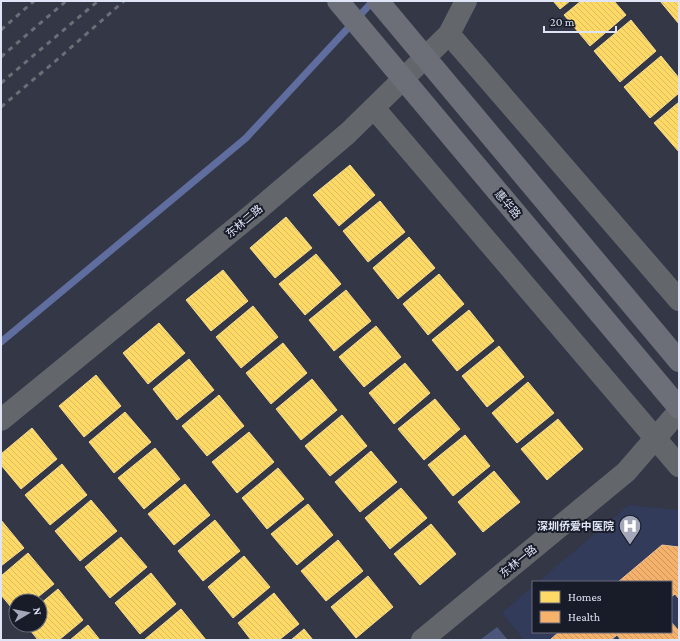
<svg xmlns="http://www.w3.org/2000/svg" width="680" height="641" font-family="'Crimson Pro','Noto Sans SC',serif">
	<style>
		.built { fill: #323b5a }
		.garden { fill: #4c567b }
		.homes { fill: url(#homes-back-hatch); stroke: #f5dc91 }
		.health { fill: url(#health-back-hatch); stroke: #efc195 }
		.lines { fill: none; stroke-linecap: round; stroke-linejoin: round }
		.stream { stroke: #5f6d9f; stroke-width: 7 }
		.minor { stroke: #63666b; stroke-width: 22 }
		.major { stroke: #6c6e78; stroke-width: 22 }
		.rail { stroke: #6b6e76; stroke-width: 3; stroke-dasharray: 5 5; stroke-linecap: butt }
		.labels { text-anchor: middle; stroke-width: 4; stroke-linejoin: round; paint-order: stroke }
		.street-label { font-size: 11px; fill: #dfe4f6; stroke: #181b28 }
		.poi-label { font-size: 11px; font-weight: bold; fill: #dfe4f6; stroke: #181b28; text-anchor: end }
	</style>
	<defs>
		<pattern id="homes-back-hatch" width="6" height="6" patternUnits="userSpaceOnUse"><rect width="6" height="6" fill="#ffd966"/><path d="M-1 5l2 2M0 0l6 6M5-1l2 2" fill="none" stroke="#d9bb60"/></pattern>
		<pattern id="health-back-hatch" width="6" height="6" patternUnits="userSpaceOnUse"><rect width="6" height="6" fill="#f6b26b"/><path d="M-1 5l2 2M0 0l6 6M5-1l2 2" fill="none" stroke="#c99663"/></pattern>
	</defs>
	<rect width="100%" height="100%" fill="#333746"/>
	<polygon class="built" points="629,505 679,510 679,640 524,640 502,613 533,586 533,632 671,632 671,582 538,582"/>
	<polygon class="garden" points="497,627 508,640 480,640"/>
	<g class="homes">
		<polygon points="553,1 570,1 560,9"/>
		<polygon points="581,1 614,1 626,15 590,46 564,15"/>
		<polygon points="660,1 679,1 679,24"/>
		<polygon points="631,20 656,51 620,82 594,51"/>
		<polygon points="661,56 679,78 679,93 650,118 624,87"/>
		<polygon points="679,102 679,152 654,123"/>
		<polygon points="350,165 375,195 339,226 313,195"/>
		<polygon points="380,201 405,232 368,262 343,231"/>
		<polygon points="286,217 312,248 275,278 250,248"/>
		<polygon points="409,237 435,268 398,299 373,268"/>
		<polygon points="316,254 341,284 305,315 279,284"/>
		<polygon points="223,270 248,301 211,331 186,300"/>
		<polygon points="439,274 464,304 428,335 403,304"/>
		<polygon points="346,290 371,321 334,351 309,320"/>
		<polygon points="253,306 278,337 241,368 216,337"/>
		<polygon points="469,310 494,341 457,371 432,340"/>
		<polygon points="159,323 185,353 148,384 123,353"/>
		<polygon points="376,326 401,357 364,387 339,357"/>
		<polygon points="283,343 307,373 271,404 246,373"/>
		<polygon points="499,346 524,377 487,407 462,376"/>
		<polygon points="189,359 214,390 177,420 153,389"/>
		<polygon points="405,363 430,393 394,424 369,393"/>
		<polygon points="96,375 121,406 84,437 59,406"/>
		<polygon points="312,379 337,410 301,440 276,409"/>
		<polygon points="528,382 554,413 517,443 492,413"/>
		<polygon points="219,395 244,426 207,456 182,426"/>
		<polygon points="435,399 460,429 424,460 398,429"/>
		<polygon points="125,412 151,442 114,473 89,442"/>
		<polygon points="342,415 367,446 330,476 305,446"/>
		<polygon points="558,419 583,449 547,480 521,449"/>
		<polygon points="32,428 57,459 21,489 1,465 1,454"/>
		<polygon points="249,432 274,462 237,493 212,462"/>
		<polygon points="465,435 490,466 453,496 428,465"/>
		<polygon points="155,448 180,479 144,509 118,478"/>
		<polygon points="371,451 397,482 360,512 335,482"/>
		<polygon points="62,464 87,495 50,525 25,495"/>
		<polygon points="278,468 304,499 267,529 242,498"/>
		<polygon points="494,471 520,502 483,532 458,502"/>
		<polygon points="185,484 210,515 174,545 148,514"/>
		<polygon points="401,488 427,518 390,549 365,518"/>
		<polygon points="91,500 117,531 80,561 55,531"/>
		<polygon points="308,504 333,535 297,565 271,534"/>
		<polygon points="1,520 24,548 1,566"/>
		<polygon points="215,520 240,551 203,581 178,551"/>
		<polygon points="431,524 456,554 420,585 394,554"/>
		<polygon points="121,537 147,567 110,598 85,567"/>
		<polygon points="338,540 363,571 326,601 301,571"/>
		<polygon points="28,553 54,584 33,601 16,601 16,613 1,595 1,576"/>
		<polygon points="244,556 270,587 233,618 208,587"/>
		<polygon points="151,573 176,604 140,634 115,603"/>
		<polygon points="368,576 393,607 356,638 331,607"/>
		<polygon points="58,589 83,620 59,640 38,640 26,625 40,625 40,604"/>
		<polygon points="274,593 299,624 279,640 251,640 238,623"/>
		<polygon points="181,609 206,640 144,640"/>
		<polygon points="88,625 100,640 70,640"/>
		<polygon points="304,629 313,640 291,640"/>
	</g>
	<g class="health">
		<polygon points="662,545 679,547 679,599 675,594 671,597 671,582 618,582"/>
		<polygon points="671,622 679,631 679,640 621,640 617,635 611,640 552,640 551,639 559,632 671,632"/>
	</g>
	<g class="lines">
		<polyline class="stream" points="1,342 246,138 373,1"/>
		<g class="minor">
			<polyline points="449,34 679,300"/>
			<polyline points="374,108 679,466"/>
			<polyline points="1,420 254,213 348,133 449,34 466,1"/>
			<polyline points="422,640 626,472 679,411"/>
		</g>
		<g class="major">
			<polyline points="338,1 679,408"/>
			<polyline points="378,1 679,361"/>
		</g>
		<g class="rail">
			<polyline points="1,30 34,1"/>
			<polyline points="1,57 66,1"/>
			<polyline points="1,83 98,1"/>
			<polyline points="1,107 59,58 124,1"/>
		</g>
	</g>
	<defs>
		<g id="hospital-pin" transform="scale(1.15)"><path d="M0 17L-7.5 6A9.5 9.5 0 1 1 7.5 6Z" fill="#a3a7b8" stroke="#181b28"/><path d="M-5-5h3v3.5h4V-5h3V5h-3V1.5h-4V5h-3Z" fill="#fff"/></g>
	</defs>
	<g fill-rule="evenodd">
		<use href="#hospital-pin" x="630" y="526"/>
	</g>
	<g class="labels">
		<g class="street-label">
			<text transform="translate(508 204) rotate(50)" y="4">惠华路</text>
			<text transform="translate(244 221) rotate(-40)" y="4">东林二路</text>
			<text transform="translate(518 561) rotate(-39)" y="4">东林一路</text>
		</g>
		<g class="poi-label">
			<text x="614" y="530">深圳侨爱中医院</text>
		</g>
	</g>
	<rect width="680" height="641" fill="none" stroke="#dfe4f6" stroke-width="4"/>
	<rect x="532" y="581" width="140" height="52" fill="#181b28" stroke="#686b7a"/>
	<rect x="540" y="591" width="20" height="12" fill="#ffd966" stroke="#686b7a"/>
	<text x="568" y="601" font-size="12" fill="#dfe4f6">Homes</text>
	<rect x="540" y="611" width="20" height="12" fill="#f6b26b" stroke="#686b7a"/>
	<text x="568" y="621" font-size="12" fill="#dfe4f6">Health</text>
	<g transform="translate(28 613) rotate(80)"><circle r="19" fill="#181b28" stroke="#686b7a"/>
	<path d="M0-3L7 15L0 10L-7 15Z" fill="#a3a7b8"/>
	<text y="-6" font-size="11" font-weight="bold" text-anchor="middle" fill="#dfe4f6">N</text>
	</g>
	<path d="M544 26v6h72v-6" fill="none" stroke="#dfe4f6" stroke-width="2"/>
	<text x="550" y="26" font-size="12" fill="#dfe4f6" stroke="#181b28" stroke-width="3" paint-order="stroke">20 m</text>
</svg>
